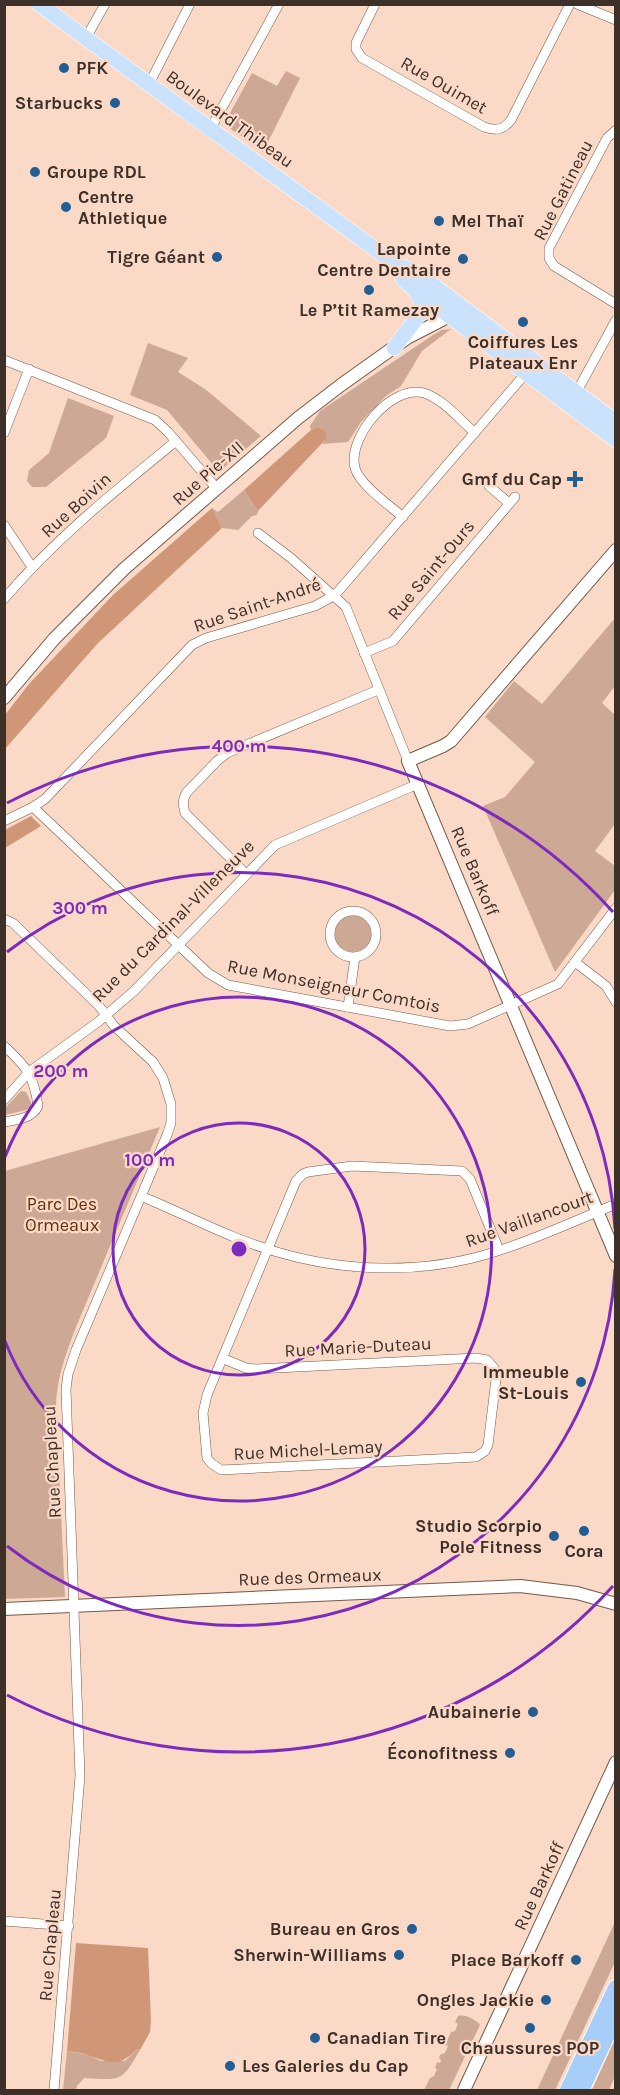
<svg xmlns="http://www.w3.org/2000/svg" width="620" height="2095" font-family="Karla,sans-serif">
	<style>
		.green { fill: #cda995 }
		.forest { fill: #cf9777 }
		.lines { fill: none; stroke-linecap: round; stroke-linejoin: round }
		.minor-casing { stroke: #755949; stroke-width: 10 }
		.tertiary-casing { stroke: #755949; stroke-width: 14 }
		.primary-casing { stroke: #fff; stroke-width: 16 }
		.motorway-casing { stroke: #fff; stroke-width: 18 }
		.minor { stroke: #fff; stroke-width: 9 }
		.tertiary { stroke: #fff; stroke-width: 12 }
		.primary { stroke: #cae2fb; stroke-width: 15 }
		.motorway { stroke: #a6cef8; stroke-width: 16 }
		.ring { fill: none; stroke: #7b2cbf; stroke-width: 3 }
		.poi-dot { fill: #225d94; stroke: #fad9c7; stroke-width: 2 }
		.labels { text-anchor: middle; stroke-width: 4.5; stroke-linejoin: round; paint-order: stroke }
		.poi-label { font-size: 18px; font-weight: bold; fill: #3d3029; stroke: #fad9c7; text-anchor: end }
		.street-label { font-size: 18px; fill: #3d3029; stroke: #fad9c7 }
		.park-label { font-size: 18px; fill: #64300b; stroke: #fad9c7 }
		.centre { fill: #7b2cbf; stroke: #fad9c7; stroke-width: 3 }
		.ring-label { font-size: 18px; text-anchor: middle; font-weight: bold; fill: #7b2cbf; stroke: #fad9c7; stroke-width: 4.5; stroke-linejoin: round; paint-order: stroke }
	</style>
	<rect width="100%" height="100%" fill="#fad9c7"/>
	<g class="green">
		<polygon points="286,71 300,78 263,152 224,124 252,73 277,86"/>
		<polygon points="451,329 422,351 401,386 386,396 361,422 348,442 322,444 326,439 322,429 317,427 311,430 310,426 320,411 433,335 442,330"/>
		<polygon points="148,343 188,358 178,372 205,389 261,436 219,472 167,410 130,395"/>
		<polygon points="68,398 114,416 106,438 46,487 32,487 27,481 29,470 49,453"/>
		<polygon points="244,490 258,511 257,515 252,516 238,530 222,528 212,508 218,512"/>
		<polygon points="615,618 615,686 602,703 615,715 615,824 595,851 615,866 615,890 555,972 483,806 505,797 535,762 485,717 514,681 542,704"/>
		<circle cx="353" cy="934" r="18"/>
		<polygon points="21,1091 26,1092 31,1102 31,1107 26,1110 5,1115 5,1108"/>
		<path d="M160,1127L74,1332C65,1357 56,1380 56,1408L65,1597L5,1599V1171Z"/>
		<polygon points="615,1922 615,1962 555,2090 537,2090"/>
		<path d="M458,2016C465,2014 475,2019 480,2025L449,2090H424L430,2078L434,2076L437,2069L435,2068L437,2062L440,2063L441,2060L439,2058L440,2055L445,2053L448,2046L445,2045L451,2032L455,2031L458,2024L455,2022Z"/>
		<polygon points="615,2039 615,2076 609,2090 592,2090"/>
		<path d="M137,2049L140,2050C121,2083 121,2080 84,2078L77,2086L76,2090H63L67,2051L88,2055L101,2061H125Z"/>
	</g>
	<g class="forest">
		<polygon points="317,427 322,429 326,433 326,439 258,511 244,490 311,430"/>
		<polygon points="212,508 222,528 98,643 5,749 5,715 29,684 113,595"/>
		<polygon points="31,816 41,826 5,848 5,830"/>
		<path d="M76,1943L148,1948L151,2021L150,2032L140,2050L137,2049C119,2067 113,2064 90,2056C83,2053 74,2052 67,2051Z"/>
	</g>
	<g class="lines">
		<g class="minor-casing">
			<g id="minor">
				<path d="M375,4L356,43V49L362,58L484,127C496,131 503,130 511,120L570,4"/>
				<polyline points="577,4 616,20"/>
				<polyline points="86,38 105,4"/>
				<polyline points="149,84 190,4"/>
				<polyline points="211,128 279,4"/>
				<polyline points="616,130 607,138 549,248 549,258 554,266 616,304"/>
				<polyline points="4,360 155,420 168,432 217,489"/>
				<polyline points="574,394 581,384 616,320"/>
				<polyline points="4,433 29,369"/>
				<polyline points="489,486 509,503"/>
				<path d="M403,517C389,505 360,485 355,468C347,437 392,384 424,393C443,399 460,420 475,433"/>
				<polyline points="4,525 32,567"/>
				<polyline points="258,533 291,558 346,607 408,761"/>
				<path d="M4,599C55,539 116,490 176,441"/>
				<polyline points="364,653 393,641 515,497"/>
				<polyline points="33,807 208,973 228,985 450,1026 468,1024 558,984 616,908"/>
				<polyline points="4,821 33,807 45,799 192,645 206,638 315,606 335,595 526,373"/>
				<path d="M246,874L185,813C183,805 182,800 187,792L217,761L227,753L378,690"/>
				<circle cx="353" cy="934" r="23"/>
				<polyline points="4,919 13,923 99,1006 114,1026 153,1062 163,1078 171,1104 171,1123 167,1135 76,1350 68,1374 66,1389 80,1776 54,2090"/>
				<polyline points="575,962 606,986 616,1002"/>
				<polyline points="348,1007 355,957"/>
				<path d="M4,1046C26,1066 34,1075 38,1106C33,1118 17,1120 4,1122"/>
				<polyline points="4,1100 29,1072 98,1022 134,991 275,845 418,784"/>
				<path d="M143,1197C187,1215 231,1239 277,1252C344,1272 421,1274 488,1254C532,1241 574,1221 616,1204"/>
				<polyline points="224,1359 246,1368 256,1369 476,1358 487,1360 494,1368 496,1379 488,1445 485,1451 476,1457 221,1470 211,1463 207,1458 203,1413 207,1395 296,1181 303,1174 308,1172 352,1166 462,1171 470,1179 499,1250"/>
				<polyline points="4,1921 69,1926"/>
			</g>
		</g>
		<g class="tertiary-casing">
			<g id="tertiary">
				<polyline points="616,550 451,741 443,746 408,761 616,1256"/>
				<polyline points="4,698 54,639 124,569 298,418 341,385 407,338 442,320 453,310"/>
				<polyline points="4,1609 520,1586 577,1593 616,1604"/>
				<polyline points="464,2090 616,1762"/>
			</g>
		</g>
		<g class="primary-casing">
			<g id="primary">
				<polyline points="39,4 397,265 414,271 616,422"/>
				<polyline points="397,265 404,280 416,291 616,440"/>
				<polyline points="394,348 419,315 422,304 416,291"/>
			</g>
		</g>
		<g class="motorway-casing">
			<g id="motorway">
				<polyline points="568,2090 616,1988"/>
				<polyline points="581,2090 616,2016"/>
			</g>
		</g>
		<use href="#minor" class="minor"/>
		<use href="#tertiary" class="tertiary"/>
		<use href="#primary" class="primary"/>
		<use href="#motorway" class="motorway"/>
	</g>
	<g class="ring">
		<circle cx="239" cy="1249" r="126"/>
		<path d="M5 1157A252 252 0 1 1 5 1341"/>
		<path d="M615 1269A377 377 0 0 1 7 1546M7 952A377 377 0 0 1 615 1229"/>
		<path d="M613 1586A503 503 0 0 1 7 1695M7 803A503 503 0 0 1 613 912"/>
	</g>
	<g class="poi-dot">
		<circle cx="64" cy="68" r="6"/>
		<circle cx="115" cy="103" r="6"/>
		<circle cx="35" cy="172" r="6"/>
		<circle cx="66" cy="207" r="6"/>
		<circle cx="439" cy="221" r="6"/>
		<circle cx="217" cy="257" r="6"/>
		<circle cx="463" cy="259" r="6"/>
		<circle cx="369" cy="290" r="6"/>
		<circle cx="523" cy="322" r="6"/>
		<path d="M572 470h6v6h6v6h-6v6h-6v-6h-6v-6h6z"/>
		<circle cx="581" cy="1382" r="6"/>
		<circle cx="584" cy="1531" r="6"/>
		<circle cx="554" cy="1536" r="6"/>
		<circle cx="533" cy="1712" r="6"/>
		<circle cx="510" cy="1753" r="6"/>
		<circle cx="412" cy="1929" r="6"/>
		<circle cx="399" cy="1955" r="6"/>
		<circle cx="576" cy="1960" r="6"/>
		<circle cx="546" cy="2000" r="6"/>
		<circle cx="530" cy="2028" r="6"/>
		<circle cx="315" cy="2038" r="6"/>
		<circle cx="230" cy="2066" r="6"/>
	</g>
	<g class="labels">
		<g class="poi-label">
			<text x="76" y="74" text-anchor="start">PFK</text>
			<text x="103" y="109">Starbucks</text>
			<text x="47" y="178" text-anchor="start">Groupe RDL</text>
			<text x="78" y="203" text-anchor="start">Centre<tspan x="78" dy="21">Athletique</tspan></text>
			<text x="451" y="227" text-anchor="start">Mel Thaï</text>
			<text x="451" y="255">Lapointe<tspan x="451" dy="21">Centre Dentaire</tspan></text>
			<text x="205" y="263">Tigre Géant</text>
			<text x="369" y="316" text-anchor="middle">Le P’tit Ramezay</text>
			<text x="523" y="348" text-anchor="middle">Coiffures Les<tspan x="523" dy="21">Plateaux Enr</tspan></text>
			<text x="562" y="485">Gmf du Cap</text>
			<text x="569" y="1378">Immeuble<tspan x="569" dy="21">St-Louis</tspan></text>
			<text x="542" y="1532">Studio Scorpio<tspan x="542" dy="21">Pole Fitness</tspan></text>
			<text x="584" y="1557" text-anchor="middle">Cora</text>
			<text x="521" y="1718">Aubainerie</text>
			<text x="498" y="1759">Éconofitness</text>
			<text x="400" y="1935">Bureau en Gros</text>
			<text x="387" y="1961">Sherwin-Williams</text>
			<text x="564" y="1966">Place Barkoff</text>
			<text x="534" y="2006">Ongles Jackie</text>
			<text x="327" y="2044" text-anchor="start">Canadian Tire</text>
			<text x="530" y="2054" text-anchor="middle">Chaussures POP</text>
			<text x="242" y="2072" text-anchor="start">Les Galeries du Cap</text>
		</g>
		<g class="street-label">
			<text transform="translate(444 85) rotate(30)" y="6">Rue Ouimet</text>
			<text transform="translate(230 119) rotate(36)" y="6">Boulevard Thibeau</text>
			<text transform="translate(563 190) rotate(-63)" y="6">Rue Gatineau</text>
			<text transform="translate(208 473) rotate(-41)" y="6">Rue Pie-XII</text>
			<text transform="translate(76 505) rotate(-42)" y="6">Rue Boivin</text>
			<text transform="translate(431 570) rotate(-50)" y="6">Rue Saint-Ours</text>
			<text transform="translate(257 605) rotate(-19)" y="6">Rue Saint-André</text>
			<text transform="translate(475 871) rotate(67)" y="6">Rue Barkoff</text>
			<text transform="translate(173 921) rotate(-45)" y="6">Rue du Cardinal-Villeneuve</text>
			<text transform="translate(334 986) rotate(11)" y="6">Rue Monseigneur Comtois</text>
			<text transform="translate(529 1219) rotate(-20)" y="6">Rue Vaillancourt</text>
			<text transform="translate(358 1347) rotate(-3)" y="6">Rue Marie-Duteau</text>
			<text transform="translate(308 1450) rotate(-3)" y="6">Rue Michel-Lemay</text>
			<text transform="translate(52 1462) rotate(-93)" y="6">Rue Chapleau</text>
			<text transform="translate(310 1577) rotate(-2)" y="6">Rue des Ormeaux</text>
			<text transform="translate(539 1886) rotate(-65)" y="6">Rue Barkoff</text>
			<text transform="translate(50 1945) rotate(-85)" y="6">Rue Chapleau</text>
		</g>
		<g class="park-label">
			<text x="62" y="1210">Parc Des<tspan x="62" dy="21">Ormeaux</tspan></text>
		</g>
	</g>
	<circle cx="239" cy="1249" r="9" class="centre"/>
	<g class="ring-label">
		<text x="239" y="752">400 m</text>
		<text x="80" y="914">300 m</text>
		<text x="61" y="1077">200 m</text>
		<text x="150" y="1166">100 m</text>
	</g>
	<rect width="620" height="2095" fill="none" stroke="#3d3029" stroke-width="12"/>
</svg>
